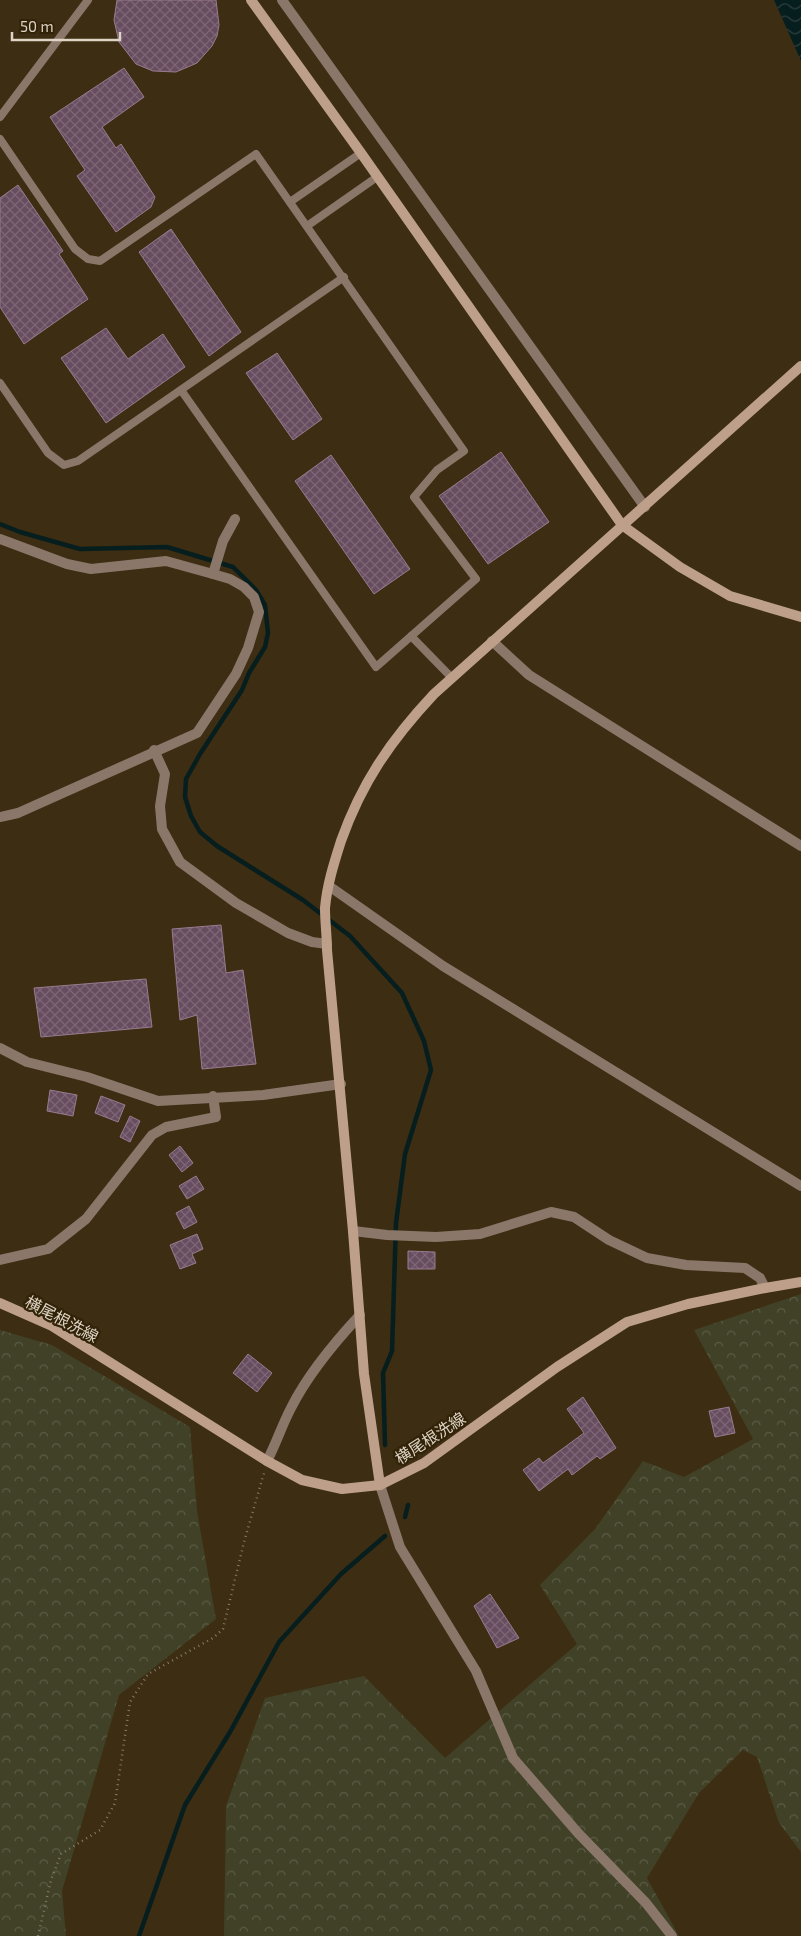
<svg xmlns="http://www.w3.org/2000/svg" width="801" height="1936" font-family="'Exo 2','Noto Sans JP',sans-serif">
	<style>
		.forest { fill: url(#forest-crowns) }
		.water { fill: url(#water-waves) }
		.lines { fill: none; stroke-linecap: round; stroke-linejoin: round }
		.stream { stroke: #071e1e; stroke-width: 4.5 }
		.building { fill: url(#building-cross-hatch); stroke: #997b8f }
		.path { stroke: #877b66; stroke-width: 2.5; stroke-dasharray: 1 4; stroke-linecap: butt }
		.lane { stroke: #8b776a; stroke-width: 8 }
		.street { stroke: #8b776a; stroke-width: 10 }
		.secondary { stroke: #bea08a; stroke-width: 10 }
		.labels { text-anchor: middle; stroke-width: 4.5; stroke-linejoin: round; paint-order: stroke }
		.street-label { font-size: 16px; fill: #ddd4c5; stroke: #322308 }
	</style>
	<defs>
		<pattern id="forest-crowns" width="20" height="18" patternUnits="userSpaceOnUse" patternTransform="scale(1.25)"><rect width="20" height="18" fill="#404127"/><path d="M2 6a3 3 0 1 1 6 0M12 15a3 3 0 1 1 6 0" fill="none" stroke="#5b5c45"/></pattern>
		<pattern id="water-waves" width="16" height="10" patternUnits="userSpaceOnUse" patternTransform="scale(1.25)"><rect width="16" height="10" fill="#071e1e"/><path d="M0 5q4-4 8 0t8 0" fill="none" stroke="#2b3e3d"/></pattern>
		<pattern id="building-cross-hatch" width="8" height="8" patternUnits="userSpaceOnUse" patternTransform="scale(1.25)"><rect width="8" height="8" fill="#684d60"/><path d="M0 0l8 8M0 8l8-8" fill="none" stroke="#7d6675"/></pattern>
	</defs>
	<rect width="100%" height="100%" fill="#3c2d13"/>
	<g class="forest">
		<polygon points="801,1294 801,1852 779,1823 757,1757 743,1750 699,1793 647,1878 679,1936 224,1936 226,1806 265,1698 364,1676 445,1758 577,1644 540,1585 595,1529 643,1461 684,1477 753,1439 694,1330"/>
		<polygon points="0,1330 52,1345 190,1427 197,1511 216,1619 119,1695 62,1891 66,1936 0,1936"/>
	</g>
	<polygon class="water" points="774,0 801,0 801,61"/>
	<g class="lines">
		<g class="stream">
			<polyline points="0,524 20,532 80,549 167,547 233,567 256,590 265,605 268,633 265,647 249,673 242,690 200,754 186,779 185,797 191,816 200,832 217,846 303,900 350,936 402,993 424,1041 431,1070 405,1154 396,1223 392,1351 383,1373 385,1445"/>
			<polyline points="405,1517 408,1505"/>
			<polyline points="139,1936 185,1805 230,1732 279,1642 341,1574 385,1536"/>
		</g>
	</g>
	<g class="building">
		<polygon points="117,0 216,0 219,25 217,36 212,46 197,63 176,72 153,71 136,64 119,42 114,20"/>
		<polygon points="124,68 144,97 102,127 116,148 121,144 155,197 151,207 116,232 77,176 85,170 50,117"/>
		<polygon points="18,185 63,251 59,254 88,299 24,344 0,307 0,198"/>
		<polygon points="171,229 241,332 209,356 139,252"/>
		<polygon points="106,328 128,359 163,334 185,367 106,423 61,358"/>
		<polygon points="277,353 322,419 293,440 246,373"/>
		<polygon points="501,452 549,522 488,564 439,496"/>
		<polygon points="331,455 410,569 374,594 295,481"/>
		<polygon points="221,925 226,973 243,970 256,1064 202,1069 197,1015 180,1020 172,929"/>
		<polygon points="146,979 152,1027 41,1037 34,988"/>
		<polygon points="50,1090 77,1095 73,1116 47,1111"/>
		<polygon points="101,1096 125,1105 118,1122 95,1113"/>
		<polygon points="130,1116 140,1121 130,1142 120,1137"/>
		<polygon points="180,1146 193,1163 182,1172 169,1155"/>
		<polygon points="196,1176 204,1189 187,1199 179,1186"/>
		<polygon points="189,1206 197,1222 184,1229 176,1213"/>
		<polygon points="197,1234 203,1249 192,1254 196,1263 180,1269 170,1245"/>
		<polygon points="408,1251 435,1252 435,1269 408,1269"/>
		<polygon points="248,1354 272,1373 257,1392 233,1373"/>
		<polygon points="583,1397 616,1448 600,1459 597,1456 572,1475 568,1469 539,1491 523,1470 539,1458 543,1463 584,1433 567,1409"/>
		<polygon points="729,1407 735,1433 715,1437 709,1411"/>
		<polygon points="490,1594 519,1638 497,1648 474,1606"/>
	</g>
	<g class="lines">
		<polyline class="path" points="38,1936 51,1880 61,1854 100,1830 115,1803 130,1702 148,1674 213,1638 223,1629 244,1542 264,1473"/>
		<g class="lane">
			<polyline points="0,117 88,0"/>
			<polyline points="0,139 75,249 88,259 100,261 256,154 464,451 437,470 414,497 476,579 376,667 181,390"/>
			<polyline points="290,202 361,153"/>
			<polyline points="307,226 377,177"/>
			<polyline points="0,383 48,453 64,465 78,461 344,277"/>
			<polyline points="411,636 452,678"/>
		</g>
		<g class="street">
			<polyline points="282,0 645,507"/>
			<polyline points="0,539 67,564 91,569 166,561 213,574"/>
			<polyline points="492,641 529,675 801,846"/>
			<polyline points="154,750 165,774 160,806 162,829 180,862 236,903 288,933 312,942 327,944"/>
			<polyline points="0,817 18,813 197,733 236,674 248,648 259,612 254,597 244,587 230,579 213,574 223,541 235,519"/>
			<polyline points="329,886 443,966 801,1186"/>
			<polyline points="0,1048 27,1062 87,1077 158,1101 263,1095 341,1084"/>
			<polyline points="353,1231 387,1235 436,1237 480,1234 551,1212 574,1217 609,1240 647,1258 686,1265 745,1268 760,1278 765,1288"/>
			<polyline points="0,1260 48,1249 86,1219 152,1135 166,1127 216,1117 213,1096"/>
			<path d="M267,1461C276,1444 282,1425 291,1408C308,1374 334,1343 360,1315"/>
			<polyline points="380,1485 400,1547 476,1671 513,1758 578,1833 646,1903 672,1936"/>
		</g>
		<g class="secondary">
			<polyline points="251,0 361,153 622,525 680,567 730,596 801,617"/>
			<polyline points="0,1303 52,1326 267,1461 302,1480 342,1489 380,1485 424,1463 557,1367 627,1322 688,1304 765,1288 801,1282"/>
			<path d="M380,1485L364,1374L353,1231L327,950C327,936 325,922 325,908C327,885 334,863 341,841C362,782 391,740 434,694L801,366"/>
		</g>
	</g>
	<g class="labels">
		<g class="street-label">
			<text transform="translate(62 1319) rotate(28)" y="6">横尾根洗線</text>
			<text transform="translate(430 1438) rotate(-33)" y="6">横尾根洗線</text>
		</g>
	</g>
	<path d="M12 32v8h108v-8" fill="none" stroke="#ddd4c5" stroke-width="2.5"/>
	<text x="20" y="32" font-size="15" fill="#ddd4c5" stroke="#322308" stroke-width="4" paint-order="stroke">50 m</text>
</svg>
